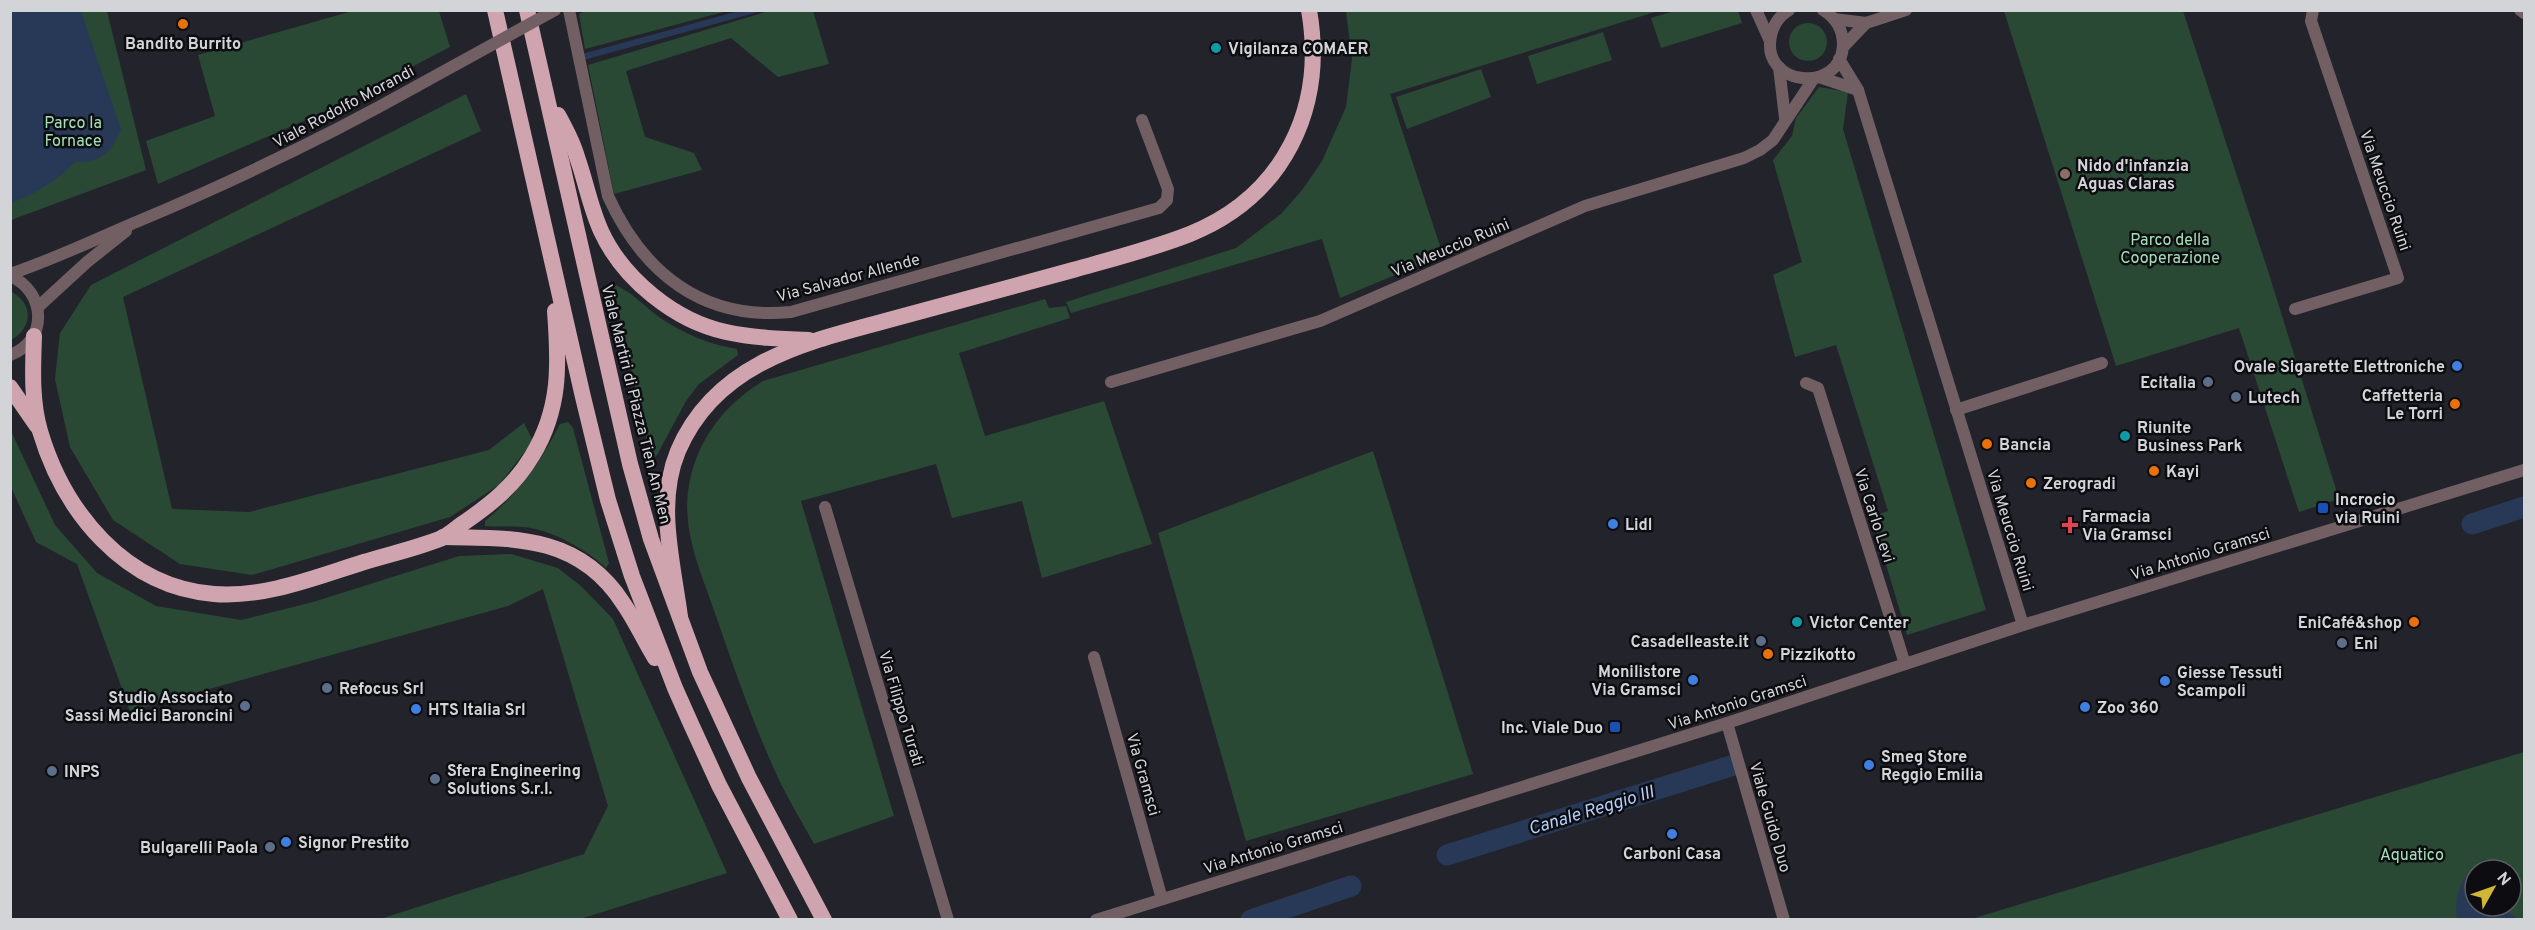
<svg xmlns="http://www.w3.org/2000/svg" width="2535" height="930" font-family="Overpass,sans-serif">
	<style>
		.green { fill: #294934; fill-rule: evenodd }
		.water { fill: #273956 }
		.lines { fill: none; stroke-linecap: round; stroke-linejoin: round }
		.stream { stroke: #273956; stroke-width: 6 }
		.canal { stroke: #273956; stroke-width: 21 }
		.minor { stroke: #725f63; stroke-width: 12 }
		.tertiary { stroke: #725f63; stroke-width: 12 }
		.trunk { stroke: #d0a4ae; stroke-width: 16 }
		.tertiary-bridge { stroke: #725f63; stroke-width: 12 }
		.food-dot { fill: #e8710a; stroke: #0d0d11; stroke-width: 2 }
		.culture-dot { fill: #0f9aa8; stroke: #0d0d11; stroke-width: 2 }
		.education-dot { fill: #8d6e63; stroke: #0d0d11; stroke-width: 2 }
		.shop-dot { fill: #3f7fe0; stroke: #0d0d11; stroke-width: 2 }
		.service-dot { fill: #5c6f8a; stroke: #0d0d11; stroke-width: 2 }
		.transit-dot { fill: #1a4fb4; stroke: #0d0d11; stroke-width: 2 }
		.health-dot { fill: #e0444e; stroke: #0d0d11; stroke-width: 2 }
		.labels { text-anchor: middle; stroke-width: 5; stroke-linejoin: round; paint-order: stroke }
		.poi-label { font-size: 16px; font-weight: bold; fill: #d3d4d8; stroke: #0d0d11; text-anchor: start }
		.street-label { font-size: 16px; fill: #d3d4d8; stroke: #0d0d11 }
		.park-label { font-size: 16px; fill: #a2e0b6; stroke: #0d0d11 }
		.water-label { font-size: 18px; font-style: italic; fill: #b4d1fc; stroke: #0d0d11 }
	</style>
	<rect width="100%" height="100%" fill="#23242b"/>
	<g class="green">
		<polygon points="356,10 439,11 450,47 331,109 158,184 146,141 215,116 198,55"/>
		<polygon points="587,10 727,10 727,11 585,49 579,14"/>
		<polygon points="772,10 813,11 829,64 778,77 731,38 626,71 645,137 694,153 702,170 614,194 588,65"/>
		<polygon points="11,11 107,11 146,170 11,220"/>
		<polygon points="1346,11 1658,11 1390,94 1443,255 1340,298 1322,239 1071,313 1066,302 1236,248 1281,214 1303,189 1322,161 1346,107 1352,59"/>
		<polygon points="1674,11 1738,11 1742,23 1661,48 1651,18"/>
		<polygon points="2004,11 2183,11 2269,274 2339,499 2299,512 2239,328 2116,366"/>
		<circle cx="1808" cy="42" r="19"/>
		<polygon points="1603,32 1612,60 1537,84 1528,56"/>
		<polygon points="1481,69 1491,97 1407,129 1396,97"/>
		<polygon points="1819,87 1848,92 1843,129 1986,610 1907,635 1872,517 1888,511 1836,345 1795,357 1773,275 1802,262 1773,160 1792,136 1796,118"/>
		<polygon points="466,94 481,131 123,297 172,509 249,512 489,450 524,423 533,441 499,485 450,517 252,575 180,564 113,520 70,447 55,379 60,333 91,285"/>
		<path d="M613,284C631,291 643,305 659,317C682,333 708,344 737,349L738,355L699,384L686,401L657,455L651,460Z"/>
		<path d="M10,291C34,303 33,328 11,340Z"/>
		<path d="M1045,299L1049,308L1066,306L1070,318L959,353L985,436L1104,401L1152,544L1042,578L1022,501L952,518L936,464L801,501L894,816L814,844C803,824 791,804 781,784C755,729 735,671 715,613C701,572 681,530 689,485C697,440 724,405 763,381Z"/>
		<path d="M568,422L573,428L609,563L606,568C586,549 550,529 523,527C510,526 498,527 485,526V521C521,490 538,466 560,424Z"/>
		<polygon points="11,431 55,525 97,573 156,606 241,620 313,602 459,556 511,554 558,568 582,587 613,619 727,873 580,919 380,919 584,854 608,806 543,589 508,606 130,711 77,564 36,542 11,487"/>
		<polygon points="1373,451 1473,774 1246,841 1158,533"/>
		<path d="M2524,752V919L1968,920ZM2475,870H2511V906H2475Z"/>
	</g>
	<g class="water">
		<path d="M11,10L81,11L121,129C112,152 101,163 75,162C54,183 38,192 11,203Z"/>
		<path d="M2486,858L2485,870H2475V906H2499L2518,919L2457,918C2453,892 2464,871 2486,858Z"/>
	</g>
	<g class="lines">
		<polyline class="stream" points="579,58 754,10"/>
		<g class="canal">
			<polyline points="2472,524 2524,507"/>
			<polyline points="1447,855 1734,765"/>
			<polyline points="1251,920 1351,886"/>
		</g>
		<g class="minor">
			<path d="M569,10L608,196C643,273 703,321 791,312L1159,208L1167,200L1168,189L1142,120"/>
			<polyline points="1756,10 1770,41"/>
			<path d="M1789,10C1779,16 1773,25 1771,36C1760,86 1841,95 1843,45C1843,30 1836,18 1823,10"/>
			<polyline points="1834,19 1866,23 1906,10"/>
			<polyline points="1843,47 1866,23"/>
			<polyline points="1839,59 1858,90 2023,625"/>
			<polyline points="1779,67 1785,118"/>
			<polyline points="1819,77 1858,90"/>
			<polyline points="2295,309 2398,278 2311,21 2313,10"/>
			<polyline points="1111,382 1320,321 1585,206 1744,158 1760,150 1773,140 1814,78"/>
			<polyline points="1806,383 1818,388 1905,664"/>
			<polyline points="1956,410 2102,363"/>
			<polyline points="825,507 948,920"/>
			<polyline points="1094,657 1162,899"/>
			<polyline points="1727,723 1784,920"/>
		</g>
		<g class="tertiary">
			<polyline points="2520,10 2524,13"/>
			<path d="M10,274C55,259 98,238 141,220C236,180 328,136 417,86"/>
			<path d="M10,276C46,291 49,341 10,355"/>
			<polyline points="38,307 87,262 126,231"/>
			<polyline points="1096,920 1727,723 2023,625 2524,470"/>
		</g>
		<g class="trunk">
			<polyline points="495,10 583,397 608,500 632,576 675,688 691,724 719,785 790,920"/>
			<polyline points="527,10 630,464 651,539 700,672 749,778 824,920"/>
			<path d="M558,115C565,128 573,142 577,157C586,182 590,207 601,231C623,279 675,321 726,332C754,338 781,339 809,340"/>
			<path d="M34,336C33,366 31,401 40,431C64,512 125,587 214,594C265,598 316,577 364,562C390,554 418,548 442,538C450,534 457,527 465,522C491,504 515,485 532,456C561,409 559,364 555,311"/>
			<polyline points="10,387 37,426"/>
			<path d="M443,537C514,538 579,535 623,603C635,620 644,640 655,658"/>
			<path d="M680,617C673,562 656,504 678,451C715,364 802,343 885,321C948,304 1011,287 1073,270C1112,259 1152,249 1190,234C1284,196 1326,108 1309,10"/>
		</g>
		<polyline class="tertiary-bridge" points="417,86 555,10"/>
	</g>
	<g class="food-dot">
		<circle cx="183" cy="24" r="6"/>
		<circle cx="2455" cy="404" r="6"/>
		<circle cx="1987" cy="444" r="6"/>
		<circle cx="2154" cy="471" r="6"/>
		<circle cx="2031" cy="483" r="6"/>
		<circle cx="2414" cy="622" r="6"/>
		<circle cx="1768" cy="654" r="6"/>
	</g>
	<g class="culture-dot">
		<circle cx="1216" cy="48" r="6"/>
		<circle cx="2125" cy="436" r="6"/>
		<circle cx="1797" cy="622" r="6"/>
	</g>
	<circle class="education-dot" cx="2065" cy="174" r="6"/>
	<g class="shop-dot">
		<circle cx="2457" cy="366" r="6"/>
		<circle cx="1613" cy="524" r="6"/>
		<circle cx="1693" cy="680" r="6"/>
		<circle cx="2165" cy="681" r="6"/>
		<circle cx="2085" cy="707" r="6"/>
		<circle cx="416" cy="709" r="6"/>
		<circle cx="1869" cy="765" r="6"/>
		<circle cx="1672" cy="834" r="6"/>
		<circle cx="286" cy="842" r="6"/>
	</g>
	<g class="service-dot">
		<circle cx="2208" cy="382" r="6"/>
		<circle cx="2236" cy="397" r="6"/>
		<circle cx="1761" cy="641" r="6"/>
		<circle cx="2342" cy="643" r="6"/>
		<circle cx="327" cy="688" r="6"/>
		<circle cx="245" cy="706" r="6"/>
		<circle cx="52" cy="771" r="6"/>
		<circle cx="435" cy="779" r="6"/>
		<circle cx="270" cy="847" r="6"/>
	</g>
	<g class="transit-dot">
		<rect x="2317" y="502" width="12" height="12" rx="3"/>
		<rect x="1609" y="721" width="12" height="12" rx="3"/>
	</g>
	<path class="health-dot" d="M2067 516h6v6h6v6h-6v6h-6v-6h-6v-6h6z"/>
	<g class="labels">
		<g class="poi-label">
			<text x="183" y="49" text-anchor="middle">Bandito Burrito</text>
			<text x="1228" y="54">Vigilanza COMAER</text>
			<text x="2077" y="171">Nido d'infanzia<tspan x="2077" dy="18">Aguas Claras</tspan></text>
			<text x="2445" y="372" text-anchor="end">Ovale Sigarette Elettroniche</text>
			<text x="2196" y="388" text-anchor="end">Ecitalia</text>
			<text x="2443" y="401" text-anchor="end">Caffetteria<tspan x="2443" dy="18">Le Torri</tspan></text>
			<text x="2248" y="403">Lutech</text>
			<text x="2137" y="433">Riunite<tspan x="2137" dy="18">Business Park</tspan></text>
			<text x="1999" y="450">Bancia</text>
			<text x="2166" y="477">Kayi</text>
			<text x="2043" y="489">Zerogradi</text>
			<text x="2335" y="505">Incrocio<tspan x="2335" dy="18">via Ruini</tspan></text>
			<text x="2082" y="522">Farmacia<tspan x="2082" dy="18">Via Gramsci</tspan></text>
			<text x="1625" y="530">Lidl</text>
			<text x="1809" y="628">Victor Center</text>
			<text x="2402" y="628" text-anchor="end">EniCafé&amp;shop</text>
			<text x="1749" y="647" text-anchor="end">Casadelleaste.it</text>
			<text x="2354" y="649">Eni</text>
			<text x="1780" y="660">Pizzikotto</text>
			<text x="1681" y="677" text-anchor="end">Monilistore<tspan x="1681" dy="18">Via Gramsci</tspan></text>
			<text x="2177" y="678">Giesse Tessuti<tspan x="2177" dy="18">Scampoli</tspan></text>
			<text x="339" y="694">Refocus Srl</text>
			<text x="233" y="703" text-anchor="end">Studio Associato<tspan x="233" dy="18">Sassi Medici Baroncini</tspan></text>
			<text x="2097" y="713">Zoo 360</text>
			<text x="428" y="715">HTS Italia Srl</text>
			<text x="1603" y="733" text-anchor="end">Inc. Viale Duo</text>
			<text x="1881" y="762">Smeg Store<tspan x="1881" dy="18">Reggio Emilia</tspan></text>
			<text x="447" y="776">Sfera Engineering<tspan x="447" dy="18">Solutions S.r.l.</tspan></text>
			<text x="64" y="777">INPS</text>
			<text x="298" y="848">Signor Prestito</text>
			<text x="258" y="853" text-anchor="end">Bulgarelli Paola</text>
			<text x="1672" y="859" text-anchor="middle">Carboni Casa</text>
		</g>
		<g class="street-label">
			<text transform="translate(343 106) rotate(-28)" y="6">Viale Rodolfo Morandi</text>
			<text transform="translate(2386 190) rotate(71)" y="6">Via Meuccio Ruini</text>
			<text transform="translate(1450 247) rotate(-23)" y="6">Via Meuccio Ruini</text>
			<text transform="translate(848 277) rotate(-15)" y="6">Via Salvador Allende</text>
			<text transform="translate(637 404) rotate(76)" y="6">Viale Martiri di Piazza Tien An Men</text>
			<text transform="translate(1875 515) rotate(72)" y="6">Via Carlo Levi</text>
			<text transform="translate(2011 530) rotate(73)" y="6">Via Meuccio Ruini</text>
			<text transform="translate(2200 553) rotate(-17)" y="6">Via Antonio Gramsci</text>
			<text transform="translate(1737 702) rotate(-18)" y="6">Via Antonio Gramsci</text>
			<text transform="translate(902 708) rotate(73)" y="6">Via Filippo Turati</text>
			<text transform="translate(1144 774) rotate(74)" y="6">Via Gramsci</text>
			<text transform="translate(1771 817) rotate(74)" y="6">Viale Guido Duo</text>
			<text transform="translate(1273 847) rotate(-17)" y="6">Via Antonio Gramsci</text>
		</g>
		<g class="park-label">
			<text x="73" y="128">Parco la<tspan x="73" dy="18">Fornace</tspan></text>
			<text x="2170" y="245">Parco della<tspan x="2170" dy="18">Cooperazione</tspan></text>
			<text x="2412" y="860">Aquatico</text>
		</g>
		<g class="water-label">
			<text transform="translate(1591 810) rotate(-17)" y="6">Canale Reggio III</text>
		</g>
	</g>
	<rect width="2535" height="930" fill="none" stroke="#d3d4d8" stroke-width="24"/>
	<g transform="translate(2493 888) rotate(50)"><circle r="28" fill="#0d0d11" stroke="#5c5d61" stroke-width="1.5"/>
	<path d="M0-4.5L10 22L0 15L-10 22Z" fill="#d2b736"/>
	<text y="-9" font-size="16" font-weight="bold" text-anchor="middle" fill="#d3d4d8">N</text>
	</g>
</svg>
